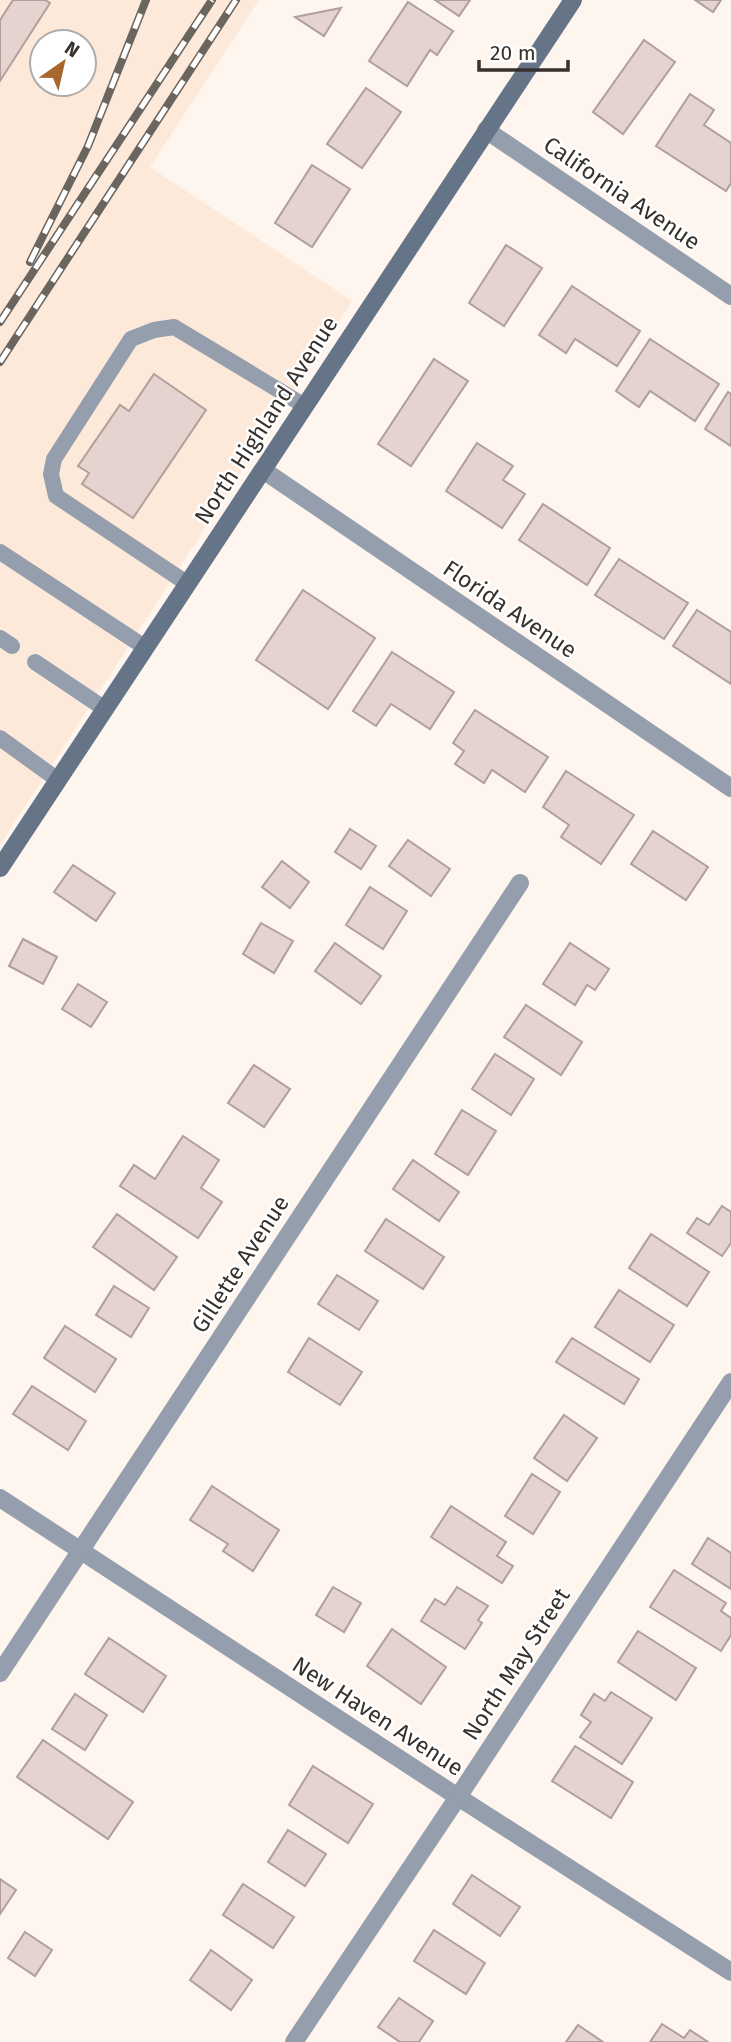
<svg xmlns="http://www.w3.org/2000/svg" width="731" height="2042" font-family="'Fira Sans',sans-serif">
	<style>
		.built { fill: #fde9d9; fill-rule: evenodd }
		.building { fill: #e5d3cf; stroke: #b09f9b; stroke-width: 2 }
		.lines { fill: none; stroke-linecap: round; stroke-linejoin: round }
		.lane { stroke: #959eac; stroke-width: 16 }
		.street { stroke: #959eac; stroke-width: 18 }
		.secondary { stroke: #667487; stroke-width: 18 }
		.rail-casing { stroke: #6b655f; stroke-width: 8 }
		.rail { stroke: #fff; stroke-width: 5; stroke-dasharray: 16; stroke-linecap: butt }
		.labels { text-anchor: middle; stroke-width: 5; stroke-linejoin: round; paint-order: stroke }
		.street-label { font-size: 23px; fill: #36312c; stroke: #fff }
	</style>
	<rect width="100%" height="100%" fill="#fdf5ee"/>
	<path class="built" d="M0,0H259L150,167L352,301L0,845ZM42,42H84V84H42Z"/>
	<g class="building">
		<polygon points="13,0 45,0 50,3 0,81 0,20"/>
		<polygon points="435,0 470,0 459,16"/>
		<polygon points="695,0 721,0 713,12"/>
		<polygon points="408,2 453,31 437,55 430,50 407,86 369,61"/>
		<polygon points="341,8 324,36 295,17"/>
		<polygon points="644,40 675,62 623,134 593,112"/>
		<polygon points="366,88 401,112 362,168 327,144"/>
		<polygon points="690,94 714,110 704,125 731,143 731,183 726,191 656,146"/>
		<polygon points="312,165 350,189 312,247 275,223"/>
		<polygon points="506,245 542,268 504,326 469,303"/>
		<polygon points="572,286 640,331 617,366 575,339 566,353 539,335"/>
		<polygon points="650,339 719,384 695,421 650,391 639,407 616,391"/>
		<polygon points="434,359 468,381 411,466 378,444"/>
		<polygon points="154,374 206,410 133,518 82,484 89,473 78,466 120,405 129,411"/>
		<polygon points="728,392 731,394 731,446 705,429"/>
		<polygon points="477,443 513,466 503,480 525,494 502,528 446,491"/>
		<polygon points="543,504 610,548 587,585 519,540"/>
		<polygon points="619,559 688,603 664,639 595,595"/>
		<polygon points="303,590 375,638 328,709 256,660"/>
		<polygon points="697,610 731,632 731,684 673,646"/>
		<polygon points="392,652 454,692 430,729 391,704 376,726 353,711"/>
		<polygon points="475,710 548,757 525,792 492,770 484,783 455,764 464,751 453,743"/>
		<polygon points="566,771 634,815 601,864 561,837 569,825 543,807"/>
		<polygon points="350,829 376,846 361,869 335,852"/>
		<polygon points="653,831 708,867 686,900 631,864"/>
		<polygon points="408,840 450,869 431,896 389,866"/>
		<polygon points="282,861 309,882 290,908 262,887"/>
		<polygon points="73,865 115,893 96,921 54,892"/>
		<polygon points="370,887 407,911 383,949 346,925"/>
		<polygon points="261,923 293,941 274,973 243,954"/>
		<polygon points="23,939 57,957 43,984 9,966"/>
		<polygon points="335,943 381,976 361,1004 315,971"/>
		<polygon points="570,943 609,969 595,990 587,985 575,1005 543,984"/>
		<polygon points="78,984 107,1002 91,1027 62,1009"/>
		<polygon points="526,1005 582,1042 561,1075 504,1037"/>
		<polygon points="495,1054 534,1079 511,1115 472,1089"/>
		<polygon points="254,1065 290,1089 264,1127 228,1103"/>
		<polygon points="462,1110 496,1131 468,1175 435,1154"/>
		<polygon points="183,1136 219,1160 201,1188 222,1202 198,1238 120,1186 134,1165 155,1179"/>
		<polygon points="413,1160 459,1192 439,1221 393,1189"/>
		<polygon points="722,1206 731,1212 731,1243 722,1256 687,1233 697,1218 709,1225"/>
		<polygon points="117,1214 177,1257 154,1290 93,1247"/>
		<polygon points="386,1219 444,1257 423,1289 365,1251"/>
		<polygon points="651,1234 709,1272 687,1306 629,1268"/>
		<polygon points="337,1275 378,1301 359,1330 318,1304"/>
		<polygon points="114,1286 149,1308 131,1337 96,1315"/>
		<polygon points="619,1290 674,1325 650,1362 595,1327"/>
		<polygon points="65,1326 116,1359 95,1392 44,1358"/>
		<polygon points="309,1338 362,1372 340,1405 288,1372"/>
		<polygon points="572,1338 639,1379 624,1404 556,1362"/>
		<polygon points="32,1386 86,1421 68,1450 13,1414"/>
		<polygon points="564,1415 597,1438 567,1481 534,1458"/>
		<polygon points="532,1474 560,1492 533,1534 505,1516"/>
		<polygon points="212,1486 279,1530 253,1571 223,1551 228,1544 190,1520"/>
		<polygon points="451,1506 506,1542 497,1556 513,1566 502,1583 431,1537"/>
		<polygon points="708,1538 731,1553 731,1589 692,1564"/>
		<polygon points="674,1570 726,1603 721,1611 731,1618 731,1635 721,1651 650,1607"/>
		<polygon points="333,1587 361,1603 344,1632 316,1615"/>
		<polygon points="457,1587 488,1606 478,1620 482,1623 465,1649 421,1621 435,1599 445,1605"/>
		<polygon points="392,1629 446,1667 421,1704 367,1666"/>
		<polygon points="638,1631 696,1668 676,1700 618,1662"/>
		<polygon points="109,1638 166,1676 143,1712 85,1674"/>
		<polygon points="611,1692 652,1718 622,1764 580,1737 591,1722 581,1715 594,1694 605,1701"/>
		<polygon points="75,1694 107,1715 85,1750 52,1729"/>
		<polygon points="43,1740 133,1802 108,1839 17,1777"/>
		<polygon points="575,1746 633,1782 611,1818 552,1781"/>
		<polygon points="313,1766 373,1804 348,1843 289,1805"/>
		<polygon points="288,1830 326,1854 305,1886 268,1862"/>
		<polygon points="472,1875 520,1907 500,1936 453,1904"/>
		<polygon points="0,1879 16,1890 0,1914"/>
		<polygon points="243,1884 294,1917 273,1948 223,1915"/>
		<polygon points="434,1930 485,1963 466,1994 414,1961"/>
		<polygon points="25,1932 52,1950 35,1976 8,1958"/>
		<polygon points="211,1950 252,1980 231,2010 190,1980"/>
		<polygon points="399,1998 433,2021 419,2042 400,2042 378,2027"/>
		<polygon points="662,2024 684,2038 690,2030 708,2042 650,2042"/>
		<polygon points="578,2025 603,2042 566,2042"/>
	</g>
	<g class="lines">
		<g class="lane">
			<polyline points="0,552 146,648"/>
			<polyline points="188,584 56,496 51,474 54,459 131,339 154,330 174,327 305,406"/>
			<polyline points="0,638 12,646"/>
			<polyline points="35,662 105,709"/>
			<polyline points="0,738 58,780"/>
		</g>
		<g class="street">
			<polyline points="486,130 731,296"/>
			<polyline points="263,470 731,788"/>
			<polyline points="0,1498 458,1797 731,1972"/>
			<polyline points="0,1673 520,883"/>
			<polyline points="294,2042 458,1797 731,1382"/>
		</g>
		<polyline class="secondary" points="0,868 573,0"/>
		<g class="rail-casing">
			<g id="rail">
				<polyline points="30,262 88,146 146,0"/>
				<polyline points="0,322 212,0"/>
				<polyline points="0,362 236,0"/>
			</g>
		</g>
		<use href="#rail" class="rail"/>
	</g>
	<g class="labels">
		<g class="street-label">
			<text transform="translate(622 193) rotate(34)" y="8">California Avenue</text>
			<text transform="translate(266 420) rotate(-57)" y="8">North Highland Avenue</text>
			<text transform="translate(510 609) rotate(34)" y="8">Florida Avenue</text>
			<text transform="translate(240 1264) rotate(-57)" y="8">Gillette Avenue</text>
			<text transform="translate(516 1664) rotate(-57)" y="8">North May Street</text>
			<text transform="translate(378 1716) rotate(33)" y="8">New Haven Avenue</text>
		</g>
	</g>
	<g transform="translate(63 63) rotate(34)"><circle r="33" fill="#ffffff" stroke="#afadab" stroke-width="2"/>
	<path d="M0-5L12 26L0 18L-12 26Z" fill="#a6682e"/>
	<text y="-10" font-size="19" font-weight="bold" text-anchor="middle" fill="#36312c">N</text>
	</g>
	<path d="M479 60v10h89v-10" fill="none" stroke="#36312c" stroke-width="3.5"/>
	<text x="490" y="60" font-size="21" fill="#36312c" stroke="#ffffff" stroke-width="5" paint-order="stroke">20 m</text>
</svg>
